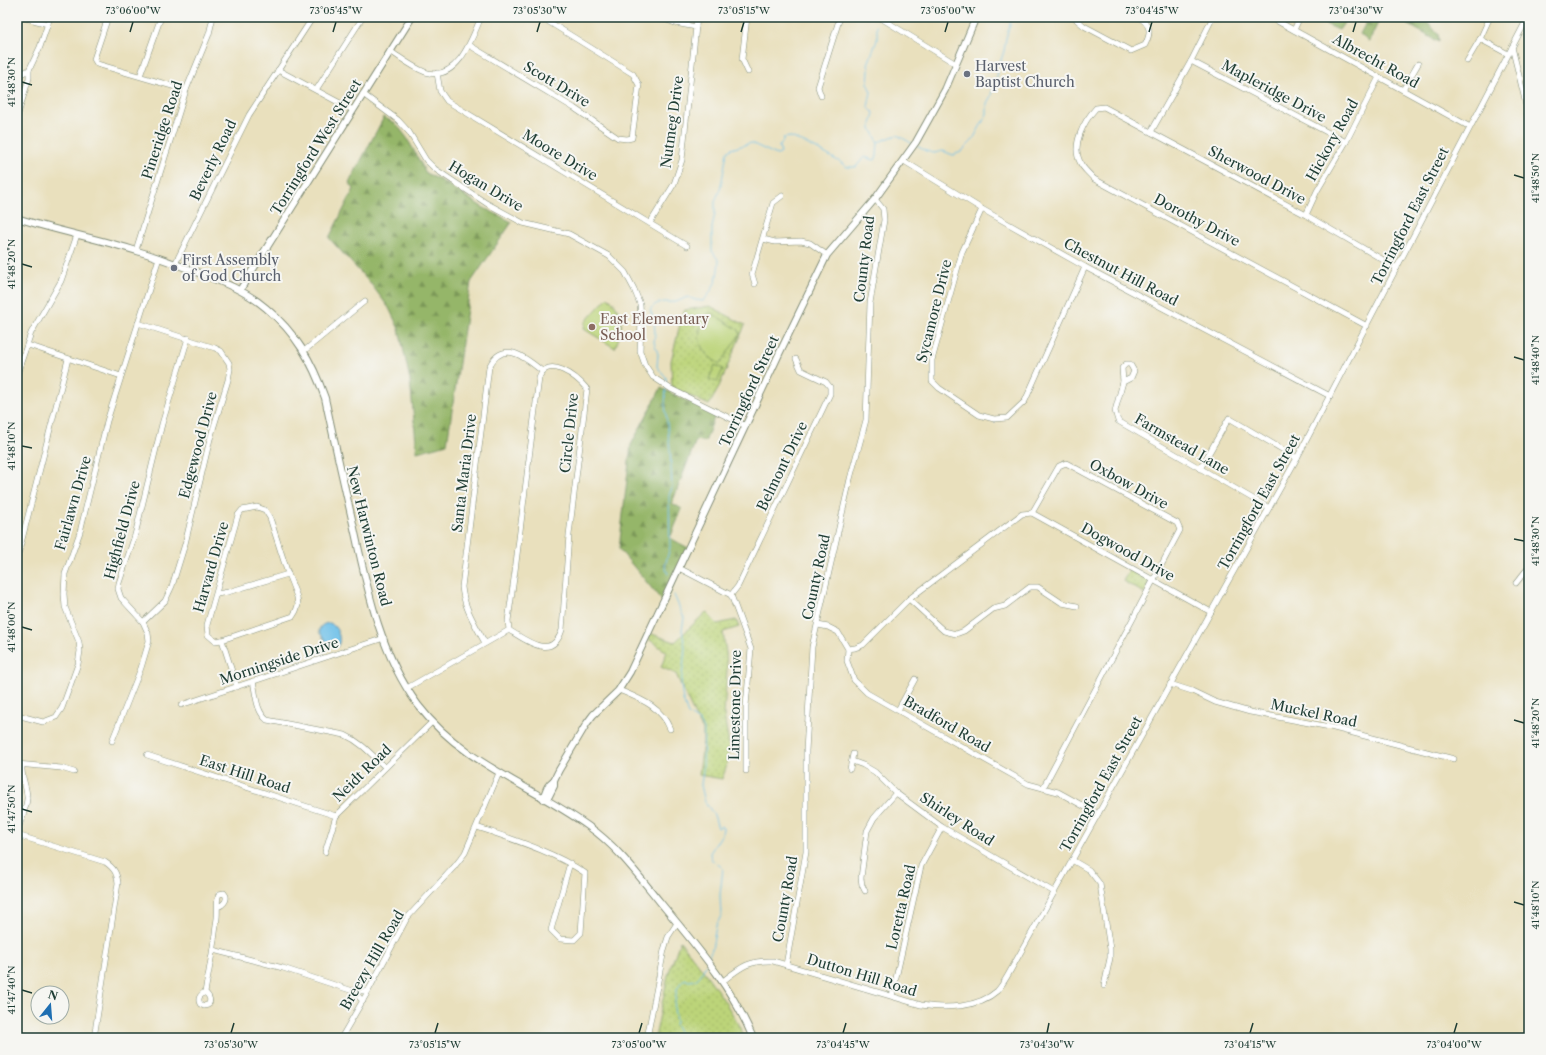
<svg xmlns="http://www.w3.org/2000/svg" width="1546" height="1055" font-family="'Libre Caslon Text',serif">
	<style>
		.forest { fill: url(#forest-firs); stroke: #5a7a4e }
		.park { fill: url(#park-dots); stroke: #6e8856 }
		.pitch { fill: #bcd479; stroke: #6e8856 }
		.water { fill: #6dc0e9; stroke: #467e8e }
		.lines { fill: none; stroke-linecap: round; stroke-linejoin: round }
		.stream { stroke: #6dc0e9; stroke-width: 1 }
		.minor-casing { stroke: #848e78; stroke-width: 6 }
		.major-casing { stroke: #848e78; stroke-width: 8 }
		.minor { stroke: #fff; stroke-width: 5 }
		.major { stroke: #fff; stroke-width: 6 }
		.ticks { fill: none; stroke: #1f3d34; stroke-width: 1.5 }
		.worship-dot { fill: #6b7280; stroke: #f6f6f2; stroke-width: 1.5 }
		.education-dot { fill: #8d6e63; stroke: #f6f6f2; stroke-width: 1.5 }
		.labels { text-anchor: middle; stroke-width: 4; stroke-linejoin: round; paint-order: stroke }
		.street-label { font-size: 14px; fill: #1f3d34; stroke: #f6f6f2 }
		.worship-label { font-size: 14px; fill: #5b616d; stroke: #f6f6f2; text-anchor: start }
		.education-label { font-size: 14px; fill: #785e54; stroke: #f6f6f2; text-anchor: start }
		.neatline { fill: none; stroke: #1f3d34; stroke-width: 1.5 }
		.ticks-label { font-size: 10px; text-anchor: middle; fill: #1f3d34 }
	</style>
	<defs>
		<pattern id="forest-firs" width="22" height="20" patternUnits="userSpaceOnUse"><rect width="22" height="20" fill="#95b669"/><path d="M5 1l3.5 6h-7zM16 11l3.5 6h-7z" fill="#799557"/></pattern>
		<pattern id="park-dots" width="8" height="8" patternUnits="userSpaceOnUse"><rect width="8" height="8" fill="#bcd479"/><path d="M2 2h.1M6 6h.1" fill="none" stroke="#a1b769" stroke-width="1.8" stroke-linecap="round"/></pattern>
	</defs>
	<rect width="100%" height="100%" fill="#f6f6f2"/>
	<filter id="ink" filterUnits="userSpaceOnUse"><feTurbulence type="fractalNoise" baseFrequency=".025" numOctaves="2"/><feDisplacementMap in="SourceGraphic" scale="8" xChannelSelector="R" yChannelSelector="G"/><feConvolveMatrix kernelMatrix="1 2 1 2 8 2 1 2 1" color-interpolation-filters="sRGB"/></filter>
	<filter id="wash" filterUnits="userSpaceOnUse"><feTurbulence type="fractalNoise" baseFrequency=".012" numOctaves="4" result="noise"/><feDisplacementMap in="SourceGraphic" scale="16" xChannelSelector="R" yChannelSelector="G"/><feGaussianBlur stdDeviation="0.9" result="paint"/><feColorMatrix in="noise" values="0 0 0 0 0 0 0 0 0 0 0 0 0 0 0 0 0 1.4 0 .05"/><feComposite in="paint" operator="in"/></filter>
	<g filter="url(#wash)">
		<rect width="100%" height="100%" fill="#e9e0bd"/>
		<g class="forest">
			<polygon points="1324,17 1348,17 1339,30 1321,22"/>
			<polygon points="1369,17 1382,17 1380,18 1369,42 1360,34"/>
			<polygon points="1395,17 1422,17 1438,34 1439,42"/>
			<polygon points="384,117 397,125 407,138 426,173 447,184 482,207 512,222 471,282 447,444 417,452 410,380 399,329 389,308 371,284 329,238 354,189 349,183"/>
			<polygon points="661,388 715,415 705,442 696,440 672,503 682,509 670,538 690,549 664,603 619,549 631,445"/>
		</g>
		<g class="park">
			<polygon points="710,306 745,325 718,389 709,405 672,387 671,361 682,316 685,310"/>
			<polygon points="1130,569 1148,580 1148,586 1144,593 1123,581"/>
			<polygon points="706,612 717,624 736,620 739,627 723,632 726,653 727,669 724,715 729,745 726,768 722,779 699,775 703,742 703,730 695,716 676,674 661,667 667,652 647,638 649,633 675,642"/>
			<path d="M680,941C705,972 728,1002 745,1038H655L668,975Z"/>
		</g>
		<g class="pitch">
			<path d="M608,297C625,313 624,327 615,348L584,329L585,322Z"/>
			<path d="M711,313L739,330L740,334L720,364C698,352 694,336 706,314Z"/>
			<polygon points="715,365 723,369 717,382 709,379"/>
		</g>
		<path class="water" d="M330,623C337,626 343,640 337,647L329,645L319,632C319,626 324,623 330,623Z"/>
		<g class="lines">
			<g class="stream">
				<polyline points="999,66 1004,51 1006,38 1012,17"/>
				<polyline points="878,142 897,135 913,144"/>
				<polyline points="917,146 926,151 934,153 943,151 953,155 961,152 972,141 987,114 987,103 991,96 992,90 995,87 998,71"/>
				<path d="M666,384V377L657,367L658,354L654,342L655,334L654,319L650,310C657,299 667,303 676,302C679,301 684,298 688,297L695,300L703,301C716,286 717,280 719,261L712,251V228L715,213V202L721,186L727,152L731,149L751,143L777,155L780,154L781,153L779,146L783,141V138L791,137L815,148L840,162L847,167H856L864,157L875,160L877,156L878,142L871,128V124L874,113L868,107L871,92L868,85L869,69L868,64L877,40V26"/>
				<polyline points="666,389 665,404 670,449 672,488 669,495 670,547 665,566 668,574"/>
				<polyline points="674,595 684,618 682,630 685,649 681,685 683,700 688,714 699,721 704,729 703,770 701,785 705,802 714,815 718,828 721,826 723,828 722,834 710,853 711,859 723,868 720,895 721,916 716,926 712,949 708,957"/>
				<path d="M686,1038L679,1032L675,1025L676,1020L674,1008L677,989L682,981L686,979L688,981C700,981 701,974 706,964"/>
				<polyline points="691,1038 695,1035 701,1036 702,1038"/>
			</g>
		</g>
	</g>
	<g filter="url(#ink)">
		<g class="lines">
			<g class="minor-casing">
				<g id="minor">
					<polyline points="22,17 48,24"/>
					<polyline points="108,17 94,59 97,64 186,90"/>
					<polyline points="659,17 675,23 696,27"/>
					<polyline points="747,17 742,59 748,72"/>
					<polyline points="879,17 956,64"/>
					<path d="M1075,17L1077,20L1084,26L1131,51L1145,45C1151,33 1152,25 1138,17"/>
					<polyline points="1270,17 1470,127"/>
					<polyline points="1294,30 1300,17"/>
					<polyline points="1480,39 1508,54"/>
					<polyline points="469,45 574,108 618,138 627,139 632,138 639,85 633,74 541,17"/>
					<polyline points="1512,47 1524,96 1529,121"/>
					<path d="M390,51C401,58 412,67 425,72C457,83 472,39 481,17"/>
					<polyline points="1191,61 1346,142"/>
					<polyline points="1467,61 1480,39 1490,17"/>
					<polyline points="278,70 353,110"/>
					<polyline points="437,73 440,91 447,101 687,246"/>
					<polyline points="17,76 29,70 40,47 50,17"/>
					<polyline points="140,76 161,17"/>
					<polyline points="316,90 363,17"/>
					<polyline points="1403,90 1418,64"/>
					<polyline points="363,94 398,120 409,132 426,160 435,169 486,203 523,223 569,234 609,256 625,272 634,289 640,304 641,319 640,351 645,365 653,377 671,389 746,426"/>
					<polyline points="821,96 818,87 840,17"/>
					<polyline points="17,117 29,78 29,70"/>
					<polyline points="1151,132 1191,61 1213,17"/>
					<polyline points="904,161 982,209 1085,267 1330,396"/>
					<polyline points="982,209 962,252 932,360 932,381 939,388 979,415 994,419 1007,418 1025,401 1085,267"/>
					<polyline points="1306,215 1317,191 1346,142 1379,77"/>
					<polyline points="650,223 674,184 682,160 697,17"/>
					<polyline points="763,239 775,242 801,241 810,243 827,255"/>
					<polyline points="136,250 186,90 209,34 213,17"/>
					<polyline points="175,264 249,115 313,17"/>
					<polyline points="755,284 752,274 773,203 782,196"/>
					<polyline points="138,323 215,348 221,351 229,363 230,369 228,380 210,439 185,544 172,586 165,601 143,622"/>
					<path d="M1367,326L1094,179C1090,174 1082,168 1080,162C1071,145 1084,121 1096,108L1104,107L1306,215L1397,268"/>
					<polyline points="28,345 121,376"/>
					<polyline points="304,351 365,301"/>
					<polygon points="1126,364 1130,364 1134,371 1131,378 1123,382 1122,368"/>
					<polyline points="17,374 31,333 61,281 77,235"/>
					<polyline points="1123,382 1115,411 1118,421 1269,508"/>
					<polyline points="1200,469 1229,418 1297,458"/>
					<polygon points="257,507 265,510 270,518 288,574 297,597 298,605 296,611 293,616 222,640 215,641 208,635 207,625 238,515 242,510"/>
					<polyline points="1032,513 1211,612"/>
					<polyline points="17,559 68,359"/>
					<polyline points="679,568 731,595"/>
					<polyline points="1516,583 1529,567"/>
					<polyline points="217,594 228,592 288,574"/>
					<polyline points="731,595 738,586 830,394 830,387 826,382 801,370 796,359"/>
					<polyline points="731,595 751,649 746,706 746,771"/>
					<polyline points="909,599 944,631 956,634 964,631 993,609 1005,606 1030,587 1038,587 1062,603 1077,606"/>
					<polyline points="818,625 828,627 838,632 848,649 847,661 854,680 867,693 1028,784 1058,792 1098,814"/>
					<polyline points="222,640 237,687"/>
					<path d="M485,643C475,624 464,608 462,587L489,367C503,339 525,357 542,371"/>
					<polyline points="848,649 855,648 863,645 909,599 1022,514 1032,513 1059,466 1066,463 1177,523 1180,530 1043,788"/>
					<path d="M253,681C256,695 256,711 267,720L345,735C361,742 372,755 385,767"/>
					<polyline points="1170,684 1192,691 1215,702 1250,712 1330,727 1454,759"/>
					<path d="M407,688L509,630C527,641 552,661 562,630L569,535L587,389C577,377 548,354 539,378L515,571L508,621L509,630"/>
					<path d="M619,690C640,699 661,706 670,729"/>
					<polyline points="181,705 384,638"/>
					<polyline points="898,710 915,679"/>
					<polyline points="17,715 43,722 56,717 62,708 78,664 80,651 79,642 65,607 64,594 65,574 80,532 107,421 159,258"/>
					<polyline points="112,741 141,668 149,641 148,633 143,622 121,598 118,589 119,583 135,535 162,424 188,338"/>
					<polyline points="147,755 336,816"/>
					<polyline points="852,761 863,765 875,772 896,793 942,827 1054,892"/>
					<polyline points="17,764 61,768 74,772"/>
					<polyline points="850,769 853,754"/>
					<path d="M477,827C514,840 552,851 585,873L581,933L574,940L560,939L551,930L570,863"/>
					<path d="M17,832C20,822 28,805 27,796C26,784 21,777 22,765"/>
					<path d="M17,835L105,862C114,868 117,873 118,883L94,1038"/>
					<polyline points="325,852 336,816 432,722"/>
					<polyline points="1072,860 1089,870 1100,884 1110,949 1110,958 1104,986"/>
					<polyline points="865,891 862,885 861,878 867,831 874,818 896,793"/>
					<polyline points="213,950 283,968 353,991 368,991"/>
					<polyline points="786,965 806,852 806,751 812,647 850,479 866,420 870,303 884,220 883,209 875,199"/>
					<path d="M723,981C741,967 749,960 773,961L921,1005C945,1009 978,1008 997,991C1001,987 1005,980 1008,975L1297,458L1528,17"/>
					<polyline points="353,991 363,1001"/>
					<path d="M205,992C209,996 212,1000 208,1005L204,1006L200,1004C197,998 200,995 205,992C210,967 214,943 217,918C218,910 216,899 219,894L224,893L226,896C227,901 223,905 218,907"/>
					<polyline points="892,996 921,866 942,827"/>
					<polyline points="341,1038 366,995 407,918 454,867 465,853 499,773"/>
					<polyline points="647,1038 664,950 668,937 677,923"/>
				</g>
			</g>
			<g class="major-casing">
				<g id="major">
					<path d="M17,218C56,231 97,238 137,251C155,256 173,263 191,270C217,280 244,289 266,308C296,333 312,361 325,398C334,441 344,484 354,528C367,588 380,654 418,705C462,763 531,785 588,826C617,846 638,875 660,902C696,946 731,985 753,1038"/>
					<polyline points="240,290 412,17"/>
					<polyline points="544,799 549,796 554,786 554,780 559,770 587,723 593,715 618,691 630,672 780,352 827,255 875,199 916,142 945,90 976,17"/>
					<path d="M544,799C544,792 548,784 554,780"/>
				</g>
			</g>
			<use href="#minor" class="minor"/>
			<use href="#major" class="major"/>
		</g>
	</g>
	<path class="ticks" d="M130,32L133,22M333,32L336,22M537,32L540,22M741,32L744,22M945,32L948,22M1149,32L1152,22M1353,32L1356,22M22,82L32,85M1514,175L1524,178M22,264L32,267M1514,357L1524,360M22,446L32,448M1514,539L1524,541M22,627L32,630M1514,720L1524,723M22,809L32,812M1514,902L1524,905M22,990L32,993M231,1033L234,1023M435,1033L438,1023M639,1033L642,1023M843,1033L846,1023M1047,1033L1049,1023M1250,1033L1253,1023M1454,1033L1457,1023"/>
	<g class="worship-dot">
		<circle cx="967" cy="74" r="4"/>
		<circle cx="174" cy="268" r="4"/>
	</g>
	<circle class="education-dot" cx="592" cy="327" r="4"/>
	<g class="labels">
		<g class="street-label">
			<text transform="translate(1376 61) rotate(29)" y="5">Albrecht Road</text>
			<text transform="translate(557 84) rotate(31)" y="5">Scott Drive</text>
			<text transform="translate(1274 91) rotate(28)" y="5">Mapleridge Drive</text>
			<text transform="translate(672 122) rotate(-82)" y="5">Nutmeg Drive</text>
			<text transform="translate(162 130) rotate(-72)" y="5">Pineridge Road</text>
			<text transform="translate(1332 140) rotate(-61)" y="5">Hickory Road</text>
			<text transform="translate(316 147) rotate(-58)" y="5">Torringford West Street</text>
			<text transform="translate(560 155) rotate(31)" y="5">Moore Drive</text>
			<text transform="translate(213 160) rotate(-64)" y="5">Beverly Road</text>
			<text transform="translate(1257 175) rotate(28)" y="5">Sherwood Drive</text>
			<text transform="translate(486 186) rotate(31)" y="5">Hogan Drive</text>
			<text transform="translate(1410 216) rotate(-63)" y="5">Torringford East Street</text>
			<text transform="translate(1197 220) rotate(28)" y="5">Dorothy Drive</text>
			<text transform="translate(864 259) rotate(-83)" y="5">County Road</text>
			<text transform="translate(1121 272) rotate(28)" y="5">Chestnut Hill Road</text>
			<text transform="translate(934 311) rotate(-76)" y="5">Sycamore Drive</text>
			<text transform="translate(749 391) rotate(-65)" y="5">Torringford Street</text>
			<text transform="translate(569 433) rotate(-84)" y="5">Circle Drive</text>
			<text transform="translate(1182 444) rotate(30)" y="5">Farmstead Lane</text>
			<text transform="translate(198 445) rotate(-75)" y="5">Edgewood Drive</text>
			<text transform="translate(782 466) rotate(-64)" y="5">Belmont Drive</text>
			<text transform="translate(464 473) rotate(-83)" y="5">Santa Maria Drive</text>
			<text transform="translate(1129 484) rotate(29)" y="5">Oxbow Drive</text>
			<text transform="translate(1259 502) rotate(-61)" y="5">Torringford East Street</text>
			<text transform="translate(73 503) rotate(-74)" y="5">Fairlawn Drive</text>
			<text transform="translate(122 530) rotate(-75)" y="5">Highfield Drive</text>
			<text transform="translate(369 536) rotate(76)" y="5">New Harwinton Road</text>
			<text transform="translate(1128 552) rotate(29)" y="5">Dogwood Drive</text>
			<text transform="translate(211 567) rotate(-74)" y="5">Harvard Drive</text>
			<text transform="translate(816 577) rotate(-78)" y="5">County Road</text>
			<text transform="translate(279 661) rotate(-18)" y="5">Morningside Drive</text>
			<text transform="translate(735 705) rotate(-89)" y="5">Limestone Drive</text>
			<text transform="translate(1314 713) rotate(12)" y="5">Muckel Road</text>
			<text transform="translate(947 724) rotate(30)" y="5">Bradford Road</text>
			<text transform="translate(362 773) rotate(-44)" y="5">Neidt Road</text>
			<text transform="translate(245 774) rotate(18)" y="5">East Hill Road</text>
			<text transform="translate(1101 784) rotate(-61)" y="5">Torringford East Street</text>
			<text transform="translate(957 819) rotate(33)" y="5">Shirley Road</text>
			<text transform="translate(785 899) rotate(-80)" y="5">County Road</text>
			<text transform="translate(901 907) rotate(-77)" y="5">Loretta Road</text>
			<text transform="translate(372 960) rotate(-60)" y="5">Breezy Hill Road</text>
			<text transform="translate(862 975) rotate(17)" y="5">Dutton Hill Road</text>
		</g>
		<g class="worship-label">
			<text x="975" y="71">Harvest<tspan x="975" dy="16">Baptist Church</tspan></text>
			<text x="182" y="265">First Assembly<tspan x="182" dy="16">of God Church</tspan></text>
		</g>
		<g class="education-label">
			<text x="600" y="324">East Elementary<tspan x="600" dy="16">School</tspan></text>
		</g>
	</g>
	<rect width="1546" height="1055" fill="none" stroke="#f6f6f2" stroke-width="44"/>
	<g transform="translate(50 1005) rotate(17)"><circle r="19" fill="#f6f6f2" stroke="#a0aca6"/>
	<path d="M0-3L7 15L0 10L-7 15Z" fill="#1f6fb2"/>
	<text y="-6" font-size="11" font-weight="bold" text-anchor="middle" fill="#1f3d34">N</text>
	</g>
	<rect x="22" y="22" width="1502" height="1011" class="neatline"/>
	<g class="ticks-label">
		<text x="133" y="14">73°06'00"W</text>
		<text x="336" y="14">73°05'45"W</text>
		<text x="540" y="14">73°05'30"W</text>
		<text x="744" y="14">73°05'15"W</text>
		<text x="948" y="14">73°05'00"W</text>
		<text x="1152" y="14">73°04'45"W</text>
		<text x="1356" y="14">73°04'30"W</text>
		<text transform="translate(11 82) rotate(-90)" y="4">41°48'30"N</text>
		<text transform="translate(1535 178) rotate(-90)" y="4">41°48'50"N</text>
		<text transform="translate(11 264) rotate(-90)" y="4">41°48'20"N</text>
		<text transform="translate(1535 360) rotate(-90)" y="4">41°48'40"N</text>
		<text transform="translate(11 446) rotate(-90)" y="4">41°48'10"N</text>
		<text transform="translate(1535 541) rotate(-90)" y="4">41°48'30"N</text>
		<text transform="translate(11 627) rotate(-90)" y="4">41°48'00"N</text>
		<text transform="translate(1535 723) rotate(-90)" y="4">41°48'20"N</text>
		<text transform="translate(11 809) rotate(-90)" y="4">41°47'50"N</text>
		<text transform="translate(1535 905) rotate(-90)" y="4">41°48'10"N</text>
		<text transform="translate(11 990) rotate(-90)" y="4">41°47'40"N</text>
		<text x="231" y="1048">73°05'30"W</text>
		<text x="435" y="1048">73°05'15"W</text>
		<text x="639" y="1048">73°05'00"W</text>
		<text x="843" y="1048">73°04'45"W</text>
		<text x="1047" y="1048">73°04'30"W</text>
		<text x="1250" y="1048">73°04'15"W</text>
		<text x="1454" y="1048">73°04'00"W</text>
	</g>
</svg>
